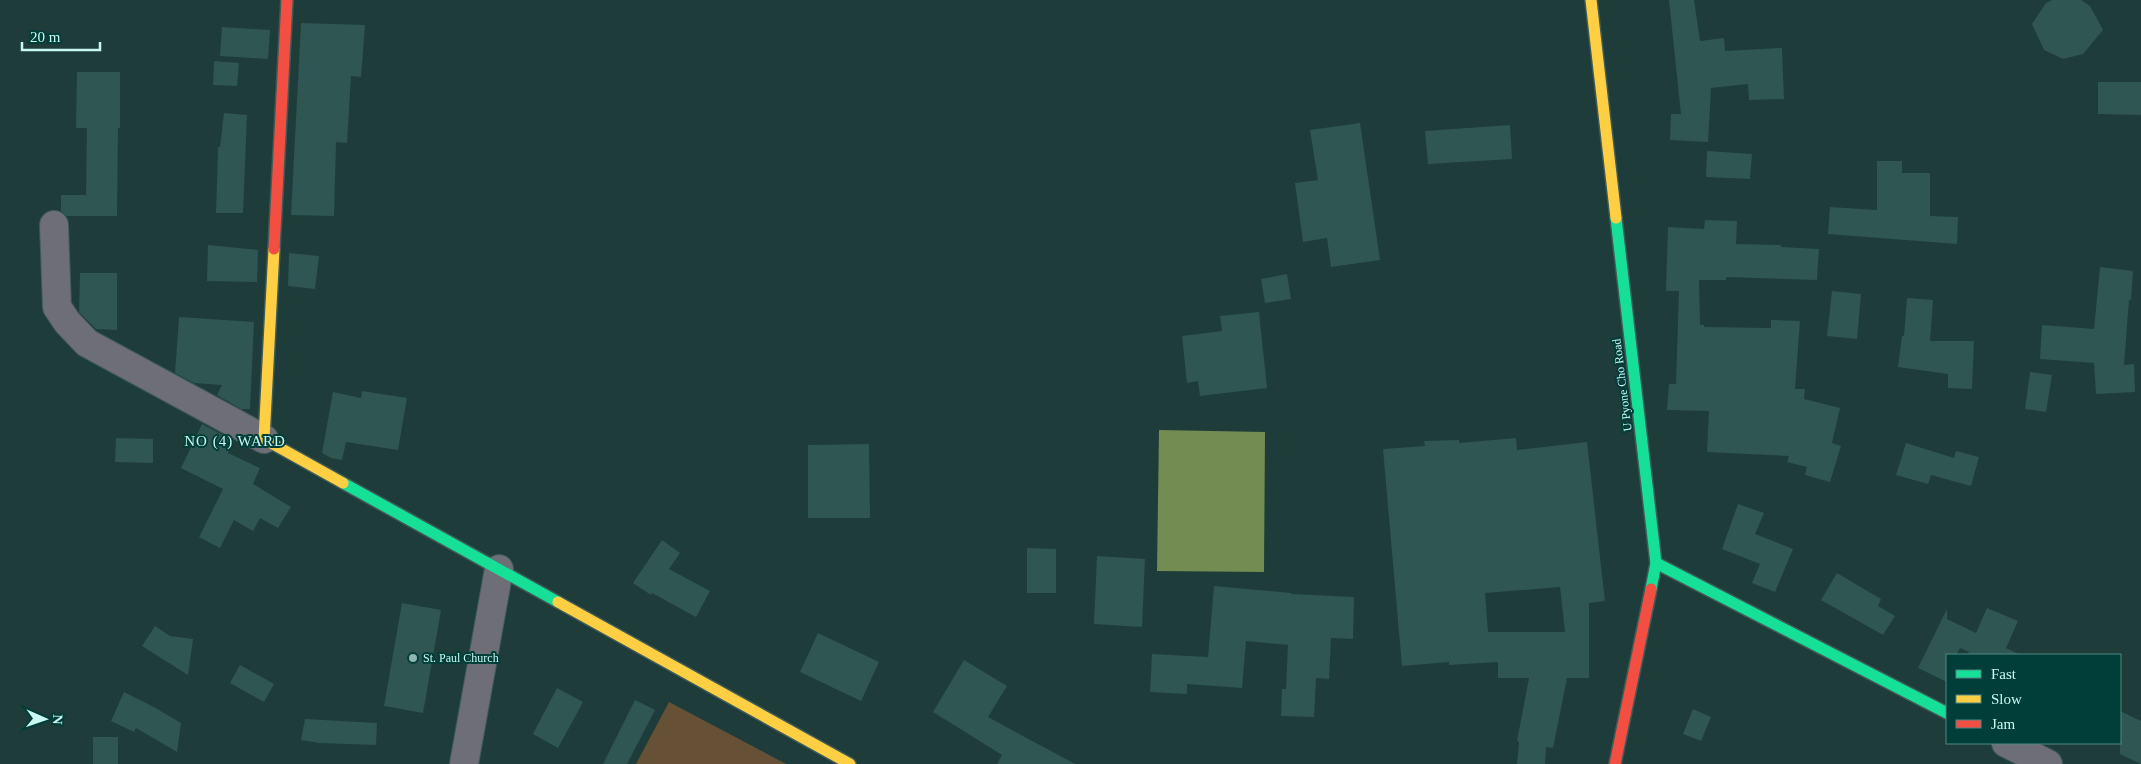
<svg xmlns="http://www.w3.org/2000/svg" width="2141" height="764" font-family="Georgia,serif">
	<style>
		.green { fill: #665136 }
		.water { fill: #728c52 }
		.building { fill: #2f5652; fill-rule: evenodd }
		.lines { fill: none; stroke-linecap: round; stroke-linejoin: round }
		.street-casing { stroke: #3f5b58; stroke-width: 30 }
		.fast-casing { stroke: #3f5b58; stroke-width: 14 }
		.slow-casing { stroke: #3f5b58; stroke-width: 14 }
		.jam-casing { stroke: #3f5b58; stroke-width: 14 }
		.street { stroke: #6e6e76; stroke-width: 28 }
		.fast { stroke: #16e098; stroke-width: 11 }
		.slow { stroke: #ffcf43; stroke-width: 11 }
		.jam { stroke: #f24e42; stroke-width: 11 }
		.poi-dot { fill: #8db6b1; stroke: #013e3a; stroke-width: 2 }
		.labels { text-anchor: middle; stroke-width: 4; stroke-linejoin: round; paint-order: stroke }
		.street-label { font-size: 12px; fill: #c9f7f1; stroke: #013e3a }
		.poi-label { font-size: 12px; fill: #c9f7f1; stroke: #013e3a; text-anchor: start }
		.quarter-label { font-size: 15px; letter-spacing: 1px; fill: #c9f7f1; stroke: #013e3a }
	</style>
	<rect width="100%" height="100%" fill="#1e3c3a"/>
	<polygon class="green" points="669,702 786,764 636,764"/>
	<polygon class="water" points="1159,430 1265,432 1264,572 1157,571"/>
	<g class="building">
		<polygon points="1669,0 1694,0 1700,41 1724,38 1725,51 1782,48 1784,99 1749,100 1748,84 1711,88 1708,142 1670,140 1671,114 1681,114"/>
		<polygon points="2052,0 2081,0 2090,6 2103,30 2083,54 2063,59 2044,50 2032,24 2046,3"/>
		<polygon points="301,23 365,25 361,77 351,76 347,143 336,142 334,216 291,215"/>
		<polygon points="222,27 270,30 268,59 220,56"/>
		<polygon points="214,61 239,63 237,86 213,85"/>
		<polygon points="77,72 120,72 120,128 118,128 117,216 67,216 61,211 61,195 86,195 87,128 76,128"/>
		<polygon points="2098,82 2141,82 2141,115 2098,114"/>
		<polygon points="224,113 247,115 243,213 216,213 218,147 220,147"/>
		<polygon points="1360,123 1380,260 1331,267 1327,238 1303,242 1295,183 1318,180 1310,130"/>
		<polygon points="1510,125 1512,159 1428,164 1425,131"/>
		<polygon points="1707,151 1752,154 1750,179 1706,177"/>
		<polygon points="1877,161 1902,161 1902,173 1930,173 1930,216 1958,217 1957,244 1828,234 1830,207 1877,210"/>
		<polygon points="1705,220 1737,221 1736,244 1781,245 1781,247 1819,249 1817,280 1726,277 1726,280 1699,280 1700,325 1704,325 1704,327 1771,328 1771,320 1800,321 1795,389 1805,389 1804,399 1840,408 1832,443 1841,446 1830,482 1805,475 1807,467 1787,462 1789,456 1707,452 1709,411 1667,410 1669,384 1676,384 1679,291 1666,291 1668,227 1704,229"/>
		<polygon points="208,245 258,250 257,282 207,281"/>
		<polygon points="289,253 319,256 315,289 288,286"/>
		<polygon points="2100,267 2133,271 2131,300 2129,300 2124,365 2134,364 2135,392 2096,394 2094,363 2040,359 2042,325 2094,329"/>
		<polygon points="80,273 117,273 117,330 96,329 79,312"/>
		<polygon points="1287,274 1291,299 1265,303 1261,279"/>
		<polygon points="1832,291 1861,294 1857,339 1827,336"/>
		<polygon points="1907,298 1933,300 1930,341 1974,341 1972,389 1948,388 1948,374 1898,367 1902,336 1904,336"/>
		<polygon points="1259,312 1267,388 1200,396 1198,381 1187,383 1182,336 1222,331 1220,316"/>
		<polygon points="179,317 254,322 250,409 241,409 217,395 222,385 194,383 175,373"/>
		<polygon points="2030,372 2052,375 2046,412 2025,409"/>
		<polygon points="362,391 407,398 398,450 346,442 342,460 331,458 322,453 333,392 361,398"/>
		<polygon points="202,424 234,441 228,453 260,468 253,484 291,507 278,528 260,518 253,531 234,520 220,548 199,537 223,489 181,468"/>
		<polygon points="116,438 153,439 153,463 115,462"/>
		<path d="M1516,438L1517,450L1587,442L1605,601L1589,603V678H1567L1553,748L1546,747L1545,764H1517L1519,742L1517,741L1529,678H1498V662L1449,665V662L1402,666L1383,449L1425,446L1424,441L1459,440V443ZM1560,587L1565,632H1488L1485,593Z"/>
		<polygon points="1906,443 1954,458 1956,451 1979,457 1971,486 1931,475 1928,484 1896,475"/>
		<polygon points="869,444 870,518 808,518 808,445"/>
		<polygon points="1738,504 1764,513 1755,534 1793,549 1775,592 1752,583 1760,564 1722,549"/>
		<polygon points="662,540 680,553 669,569 710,591 696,617 652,593 651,595 633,583"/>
		<polygon points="1027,548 1056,549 1056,593 1027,593"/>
		<polygon points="1097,556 1145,559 1142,627 1094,624"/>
		<polygon points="1837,573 1881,599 1878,606 1895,616 1883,635 1821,600"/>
		<polygon points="1214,586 1291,593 1291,594 1354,597 1353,639 1331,638 1329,679 1316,678 1314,717 1281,716 1282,689 1286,689 1288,645 1246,641 1242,688 1187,684 1187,694 1150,692 1152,654 1208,657"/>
		<polygon points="402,603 441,610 423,713 384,706"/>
		<polygon points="1987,608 2018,621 2006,648 2021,655 1967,655 1969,652 1960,648 1956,655 1947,655 1947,682 1918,668 1947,609 1947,619 1976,633"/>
		<polygon points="155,626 170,636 193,639 188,675 142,646"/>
		<polygon points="818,633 879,662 861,701 800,672"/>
		<polygon points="964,660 1007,686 988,717 1075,764 997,764 1002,755 933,712"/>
		<polygon points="240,665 274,684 264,702 230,683"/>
		<polygon points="557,688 583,702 558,748 533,734"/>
		<polygon points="124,692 154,707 181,723 177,752 136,728 134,732 111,721"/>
		<polygon points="635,700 655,710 627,764 603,764"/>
		<polygon points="1693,709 1711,717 1701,741 1683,734"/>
		<polygon points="2120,711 2141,721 2141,764 2120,754"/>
		<polygon points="305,719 377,723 376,745 320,743 301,740"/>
		<rect x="93" y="737" width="25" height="27"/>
	</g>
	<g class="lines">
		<g class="street-casing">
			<g id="street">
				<polyline points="54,225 57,307 67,322 87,343 264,439"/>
				<polyline points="2006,743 2048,764"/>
				<polyline points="464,764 499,569"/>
			</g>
		</g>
		<g class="fast-casing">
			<g id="fast">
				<polyline points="1616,218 1656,563 1651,589"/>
				<polyline points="343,483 558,602"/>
				<polyline points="1656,563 1947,713"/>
			</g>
		</g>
		<g class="slow-casing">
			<g id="slow">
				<polyline points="1591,0 1616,218"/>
				<polyline points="274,249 264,439 343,483"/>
				<polyline points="558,602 850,764"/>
			</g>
		</g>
		<g class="jam-casing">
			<g id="jam">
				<polyline points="274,249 287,0"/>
				<polyline points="1615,764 1651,589"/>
			</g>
		</g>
		<use href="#street" class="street"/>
		<use href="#fast" class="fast"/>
		<use href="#slow" class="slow"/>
		<use href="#jam" class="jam"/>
	</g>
	<circle class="poi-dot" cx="413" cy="658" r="5"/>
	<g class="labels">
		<g class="street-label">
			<text transform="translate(1622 385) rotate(-97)" y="4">U Pyone Cho Road</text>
		</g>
		<g class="poi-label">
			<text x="423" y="662">St. Paul Church</text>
		</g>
		<g class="quarter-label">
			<text x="235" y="446">NO (4) WARD</text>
		</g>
	</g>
	<rect x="1946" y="654" width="175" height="90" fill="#013e3a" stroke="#518883"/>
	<rect x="1956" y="670" width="25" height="8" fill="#16e098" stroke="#518883"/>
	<text x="1991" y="679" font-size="15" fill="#c9f7f1">Fast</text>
	<rect x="1956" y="695" width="25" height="8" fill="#ffcf43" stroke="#518883"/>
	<text x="1991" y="704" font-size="15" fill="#c9f7f1">Slow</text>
	<rect x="1956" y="720" width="25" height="8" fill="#f24e42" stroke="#518883"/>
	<text x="1991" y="729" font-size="15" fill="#c9f7f1">Jam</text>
	<g transform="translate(45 719) rotate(92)" stroke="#013e3a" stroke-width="4" paint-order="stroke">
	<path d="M0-4L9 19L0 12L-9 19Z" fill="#c9f7f1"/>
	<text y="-8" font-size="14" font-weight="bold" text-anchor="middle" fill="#c9f7f1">N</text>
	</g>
	<path d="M22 42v8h78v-8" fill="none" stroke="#c9f7f1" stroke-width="2.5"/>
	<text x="30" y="42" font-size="15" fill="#c9f7f1" stroke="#013e3a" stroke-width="4" paint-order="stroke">20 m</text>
</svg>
